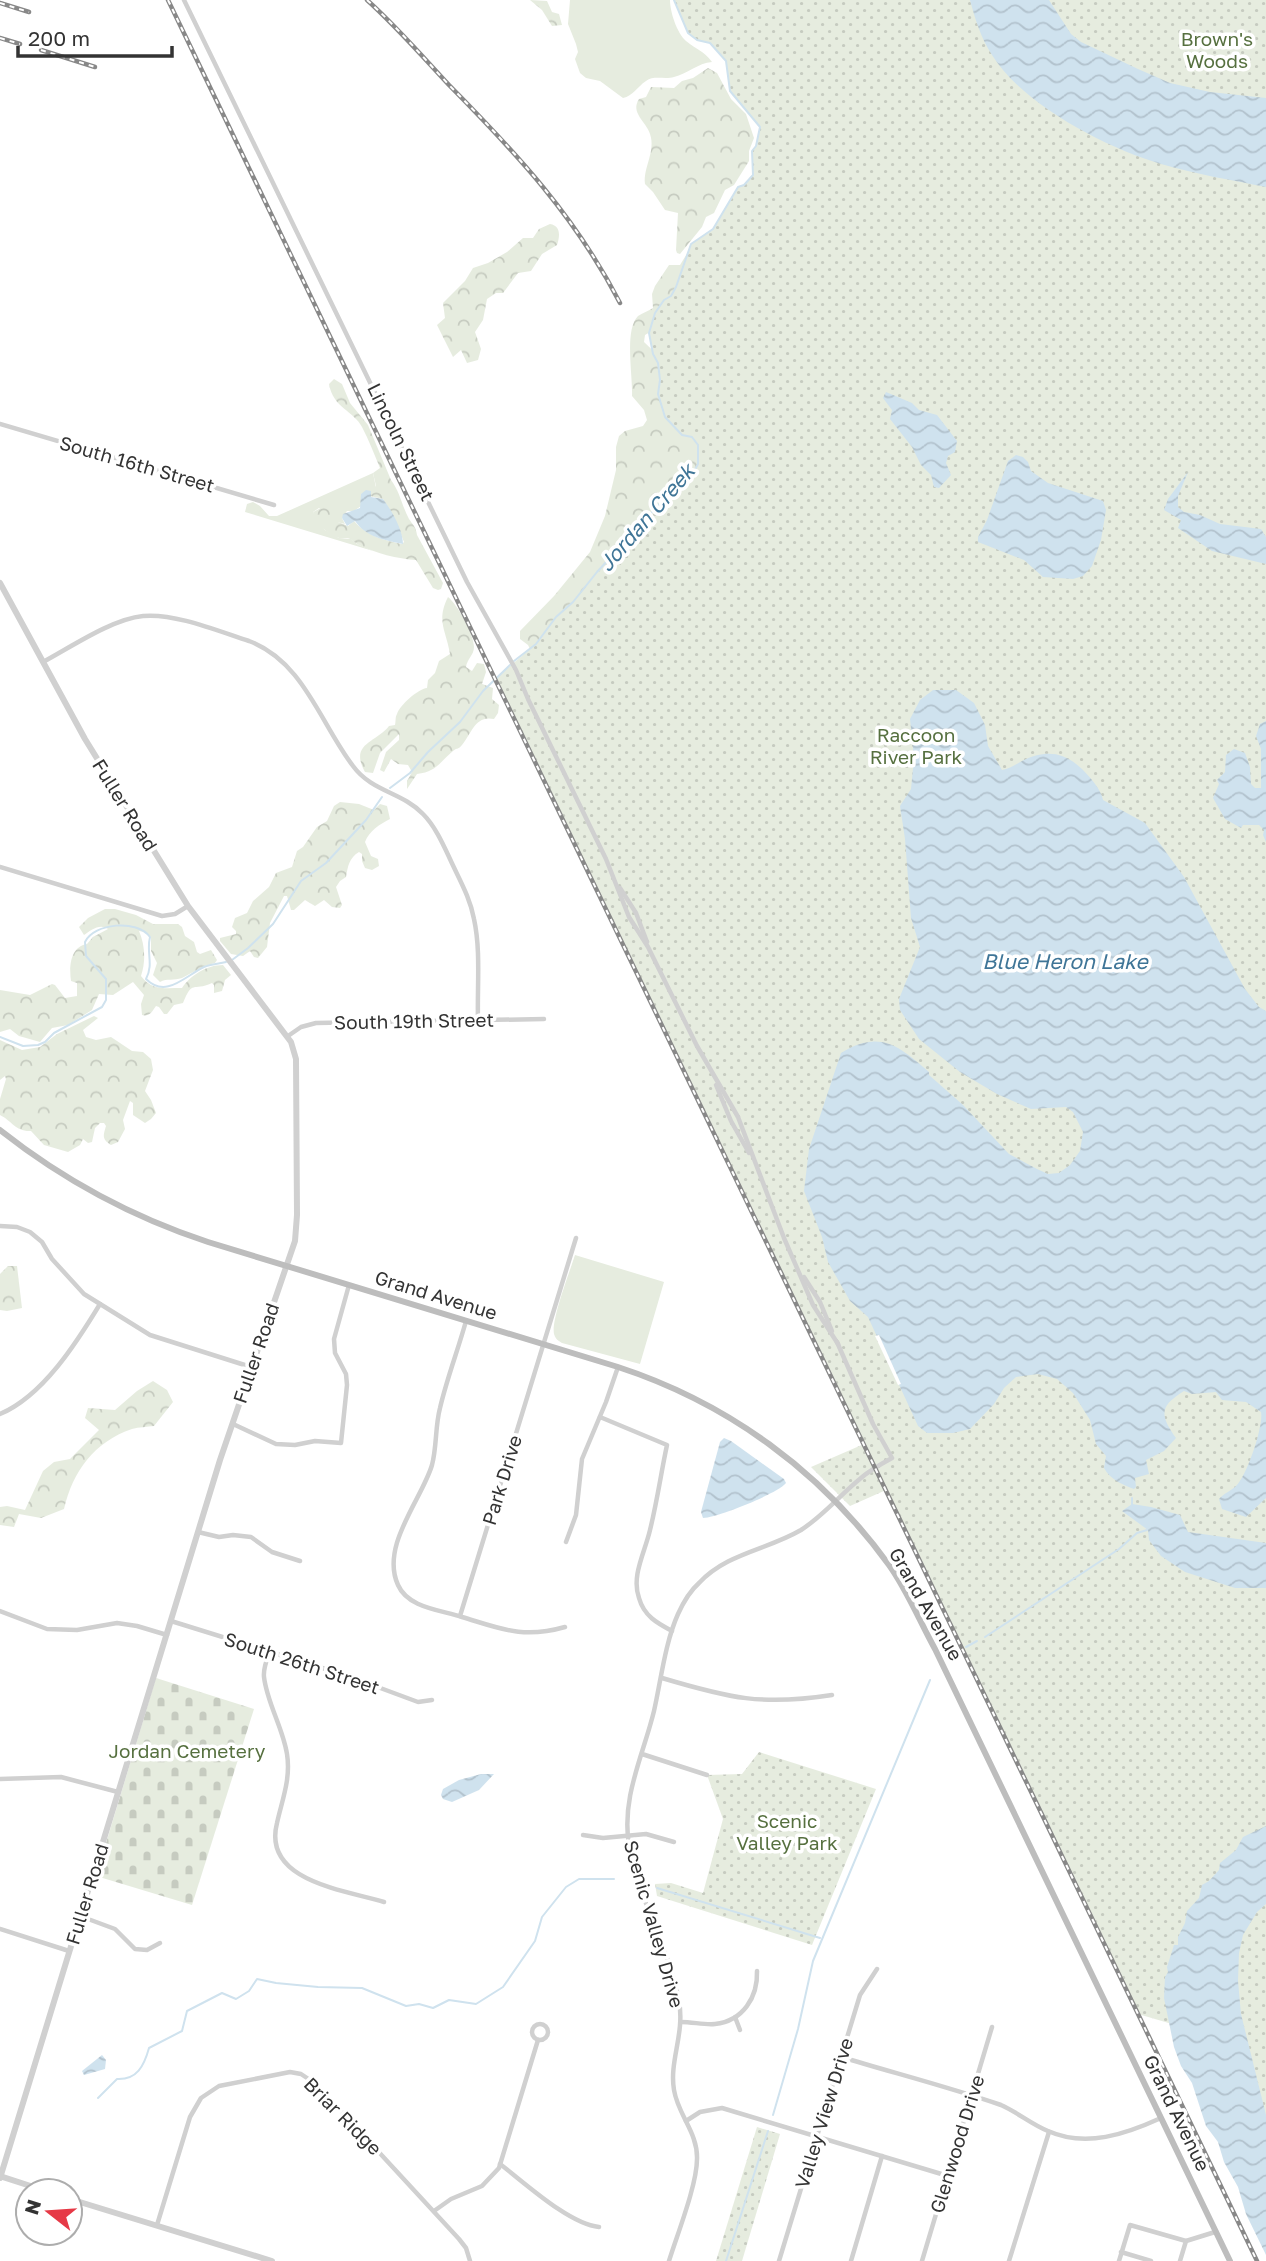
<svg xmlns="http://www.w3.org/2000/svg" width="1266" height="2261" font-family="'Golos Text',sans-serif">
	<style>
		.grass { fill: #e6ecdf }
		.forest { fill: url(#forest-crowns) }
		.cemetery { fill: url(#cemetery-stones) }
		.park { fill: url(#park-dots) }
		.water { fill: url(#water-waves) }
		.pier { fill: #fff }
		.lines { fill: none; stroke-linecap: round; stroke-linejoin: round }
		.stream { stroke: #cfe2ee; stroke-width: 2 }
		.minor { stroke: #d0d0d0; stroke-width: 4.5 }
		.tertiary { stroke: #d0d0d0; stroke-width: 6 }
		.secondary { stroke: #bdbdbd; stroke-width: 6 }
		.rail-casing { stroke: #888; stroke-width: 4.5 }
		.rail { stroke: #fff; stroke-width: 2; stroke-dasharray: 5; stroke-linecap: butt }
		.labels { text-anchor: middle; stroke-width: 7; stroke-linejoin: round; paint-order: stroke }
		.park-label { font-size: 19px; fill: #56703f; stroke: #fff }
		.street-label { font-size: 19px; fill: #333; stroke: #fff }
		.water-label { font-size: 21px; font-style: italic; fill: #3f7597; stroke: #fff }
	</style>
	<defs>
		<pattern id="forest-crowns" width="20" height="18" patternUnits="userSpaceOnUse" patternTransform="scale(1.75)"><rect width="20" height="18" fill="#e6ecdf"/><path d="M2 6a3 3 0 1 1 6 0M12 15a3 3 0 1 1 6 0" fill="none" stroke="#c6cbc0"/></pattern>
		<pattern id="cemetery-stones" width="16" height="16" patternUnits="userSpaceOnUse" patternTransform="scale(1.75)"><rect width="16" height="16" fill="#e6ecdf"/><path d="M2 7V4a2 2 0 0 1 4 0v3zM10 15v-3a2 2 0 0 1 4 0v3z" fill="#c6cbc0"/></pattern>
		<pattern id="park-dots" width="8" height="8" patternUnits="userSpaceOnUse" patternTransform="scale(1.75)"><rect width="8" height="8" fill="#e6ecdf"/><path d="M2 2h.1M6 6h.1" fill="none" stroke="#c6cbc0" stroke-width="1.8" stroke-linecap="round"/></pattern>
		<pattern id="water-waves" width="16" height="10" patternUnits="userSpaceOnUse" patternTransform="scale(1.75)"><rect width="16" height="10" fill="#cfe2ee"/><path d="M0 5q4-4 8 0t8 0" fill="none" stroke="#b2c2cd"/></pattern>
	</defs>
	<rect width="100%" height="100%" fill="#fff"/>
	<g class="grass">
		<path d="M570,0H670C670,12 677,33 686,41C697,50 703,50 712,62C698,63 687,74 674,77C665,80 654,75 646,81C637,87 633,96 623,98L600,81L586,78L580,73L575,59L578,52L576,44L568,24Z"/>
		<polygon points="373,473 376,488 374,491 361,494 361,506 354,511 347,511 342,518 345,524 337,522 335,518 319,508 313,512 325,530 339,538 351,539 357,544 373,551 245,512 247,504 253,502 260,506 269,516 277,516"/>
		<path d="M575,1255L664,1282L640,1364L562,1343C558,1340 556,1340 554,1334C551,1320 570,1271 575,1255Z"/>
	</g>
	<g class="forest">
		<polygon points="530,0 547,1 552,12 559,14 562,25 552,26 542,10"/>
		<path d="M708,68L717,73L731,99L746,114L754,138L749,151V161L734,185L725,190L714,213L706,217L702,227L680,254L677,253L676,250L678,213L665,210L653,192L645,184C643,167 656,152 650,134C646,121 630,113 639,99L646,97L651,87L674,88L682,81L693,78Z"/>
		<path d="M550,224C561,226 560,236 557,245L542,254L531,271L518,273L503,293H496L487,299L483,320L475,332L481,349L478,360L467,363L461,350L453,357L437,325L445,318L443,303L465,281L473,268L488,263L507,252L523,238H533L539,229Z"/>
		<path d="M696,245H699L657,328L645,335L644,342L667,364L739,464L533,655L528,645L520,639V631L554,596L590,552L605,516L616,470V447L619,436L625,431L643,426L647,420L644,410L632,396C633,376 624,330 638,316C642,313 649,311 653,308L652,294L655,286L669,265H680L688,252Z"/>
		<path d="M334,379L342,384L350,403L368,425L391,480C400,492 402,506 409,519C413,525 416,527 417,535L443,583L441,589L438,590L433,588L416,560C398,559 375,553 359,545C358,545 351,539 350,539C347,537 343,539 339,538C327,534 317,524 313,512L323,507L335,511L338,522L348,526L354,521C367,536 383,540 402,544L404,542L395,520L383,499L370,496L371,491L376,486L373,473L380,468C374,454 369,440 362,427C354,411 333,408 329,384Z"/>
		<path d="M448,597C457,604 474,634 474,647C474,655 467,659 466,667L472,671L477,663L484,664L486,672L482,684L493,688L492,699L499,705L498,713L494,719C475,715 472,733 462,745C458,750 458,747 453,751C440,762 436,772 417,774L407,789V781L412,772L408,765L398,764L391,759L384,772L380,770L386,752L399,740V734L380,753L373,773L365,772C349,743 376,743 389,726L395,725C396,721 395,717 397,714C400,705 418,689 427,688L428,680L435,673L439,661L450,654C446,630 436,621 448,597Z"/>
		<path d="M340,802L359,804L374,810L380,804L387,806L390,819C380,824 369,831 365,842L371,856L378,859L379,866L372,870L365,868L362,861V854L359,852C349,858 348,866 346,877L340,881L336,887L342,905L340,908L332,907L324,900L315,906L305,900L294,910H291L287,896H284L270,923L267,947L258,958L254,957L250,951L243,956L231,954L220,941V938L236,934V931L232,927L235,918L247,913L253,901L269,887L276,873L292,867L297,851L303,847L317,827L327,821L334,806Z"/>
		<path d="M105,909H115L136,915L153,924H178L182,927L185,936L194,942L197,952L200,954L211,950L217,960L215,963C202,966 194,972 182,978C174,981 167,978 160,982L153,975L157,963L151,951V937L145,932L139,931C145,945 146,961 141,976C152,991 165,988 182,988C190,976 206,965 223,965L231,975L225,980L222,991L214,993V985L212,983C192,992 193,979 183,1003L174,1005L167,1014H164L159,1007L156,1006C152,1012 149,1017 142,1015L141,1004L144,995L133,982L113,995L99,994L92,1010L68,1025L52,1028L40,1042L19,1036L10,1029L0,1032V990L30,995L52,984L55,985L65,998L77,996V983L71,981C69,967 70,947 87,944L93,937L108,929C100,923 91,930 84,935L79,927L88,918Z"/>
		<path d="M94,1016L98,1018L83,1030L86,1037L96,1040L111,1037L132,1051L143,1052L151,1059L153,1070L145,1091L151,1100L156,1113L151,1119L145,1123L133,1115V1103L130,1101L123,1120L125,1129L118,1142L111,1145C102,1139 103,1136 106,1126L104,1123H100L95,1128L92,1142L88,1143L83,1139L80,1145L68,1152L44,1145L31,1131C16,1132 12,1121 0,1115V1099L6,1079L5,1076L0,1080V1040L22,1050L40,1047L57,1034Z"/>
		<polygon points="8,1266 17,1266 22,1308 7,1311 0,1310 0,1274"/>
		<path d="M153,1381L167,1390L173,1402L154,1426C147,1427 139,1427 132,1429C94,1442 73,1471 64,1509L41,1518L19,1514L14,1527L0,1525V1507L7,1506L25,1510L43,1471L54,1462L70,1459L99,1430L85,1418L88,1408L115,1410L137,1391Z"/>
	</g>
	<polygon class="cemetery" points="156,1678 254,1709 192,1905 96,1876"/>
	<g class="park">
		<polygon points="674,0 980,0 1266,143 1266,1839 1189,2029 1138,2014 886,1490 850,1506 811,1467 864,1444 498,684 497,677 536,644 556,617 573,602 643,522 665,498 692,475 698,464 698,444 693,437 682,435 665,417 658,394 660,380 658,363 653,354 649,333 655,313 664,300 671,296 676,287 691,244 713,229 738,187 744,185 752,175 752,151 756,146 760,127 730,91 726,61 710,43 697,40 688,33"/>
		<polygon points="1035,0 1266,0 1266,110 1175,91 1062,34"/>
		<polygon points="759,1752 876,1789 812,1945 657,1896 655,1884 671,1883 703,1893 723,1819 707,1775 742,1774"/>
		<polygon points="1266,1879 1266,2155 1232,1975 1240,1916"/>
		<polygon points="757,2127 780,2134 742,2261 716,2261"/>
	</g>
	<g class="water">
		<path d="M970,0H1049L1071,34L1081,42L1138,69L1170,83L1210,92L1266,98V187C1231,180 1195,174 1161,164C1106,148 1022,104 992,55C981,38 975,19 970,0Z"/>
		<polygon points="886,392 912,403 919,410 937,415 957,441 955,452 948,456 946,463 951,475 939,488 934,487 931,475 921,465 912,447 890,419 892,410 883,398"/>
		<polygon points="1016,455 1023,457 1028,462 1031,471 1048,483 1103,501 1106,510 1101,540 1092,566 1083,576 1073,579 1043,577 1024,560 978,542 978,537 987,520 1008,461"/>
		<polygon points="1188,472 1178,496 1178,507 1184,512 1200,515 1220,524 1261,529 1266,537 1266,564 1212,551 1178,528 1181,520 1164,510 1168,499"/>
		<path d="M366,490L371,491V497L383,499C392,511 403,530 403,544C384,540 366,537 355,521L347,526L342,518L343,514L360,508L361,494Z"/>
		<path d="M933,690H956L974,703L985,725L988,746L1002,770C1009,769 1015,765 1022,761C1045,750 1063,751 1082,769C1090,777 1101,789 1103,800L1145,823L1184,877L1245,989L1259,1007L1266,1011V1498L1246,1517L1222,1509L1219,1499C1224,1493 1231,1491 1236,1486C1247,1476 1264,1425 1261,1412L1246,1402L1222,1400L1216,1392L1192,1394L1184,1391C1160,1406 1159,1414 1176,1438L1164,1451L1146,1460L1149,1474L1135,1478L1136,1487L1134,1489C1121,1484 1111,1480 1104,1468L1106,1456L1096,1444L1090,1420L1073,1393L1057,1379L1038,1374L1016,1377L1004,1388L994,1404L970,1429L953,1433H927L918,1426L868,1317L850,1301L828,1262L822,1237L804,1191L809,1149L841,1053C880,1029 899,1046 929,1072V1075L963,1105L1009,1154L1037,1169L1048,1174L1059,1173L1070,1165L1080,1151L1083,1132L1073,1112L1066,1107L1031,1109L997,1094L960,1072L919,1039L900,1010L899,999L920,947L911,918L905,839L900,806L911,789L914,758L910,719L920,700Z"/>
		<polygon points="1266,721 1266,842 1263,835 1264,830 1259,825 1243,825 1241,828 1225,819 1213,798 1219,784 1217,780 1225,772 1226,755 1234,749 1245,753 1250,767 1251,784 1255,788 1261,788 1261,749 1256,736 1260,724"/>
		<path d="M724,1438L731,1441L784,1479L786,1483C777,1494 718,1517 703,1518L701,1512L720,1442Z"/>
		<polygon points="1132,1504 1151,1507 1180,1515 1188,1532 1266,1543 1266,1588 1235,1588 1185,1572 1161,1556 1149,1540 1148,1530 1122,1511"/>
		<polygon points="481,1774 494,1774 479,1790 452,1802 443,1799 441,1795 443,1789 459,1780"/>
		<polygon points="1266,1826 1266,1904 1257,1912 1243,1935 1239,1953 1238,1981 1241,2014 1266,2115 1266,2255 1246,2214 1238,2187 1224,2162 1218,2142 1206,2126 1192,2083 1181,2066 1174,2047 1164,1998 1165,1977 1168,1972 1167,1967 1174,1945 1178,1945 1178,1937 1185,1923 1187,1911 1199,1898 1202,1885 1209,1881 1219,1870 1220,1863 1236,1850 1243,1837"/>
		<polygon points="102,2055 106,2060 105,2069 84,2075 82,2071"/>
	</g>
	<polygon class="pier" points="879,1335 901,1384 898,1385 875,1336"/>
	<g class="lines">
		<g class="stream">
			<polyline points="514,661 536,644 556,617 573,602 597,572 665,498 692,475 698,464 698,445 692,437 682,435 665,417 658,394 660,380 658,363 653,354 649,333 655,313 664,300 671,296 676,287 691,244 713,229 738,187 744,185 753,175 752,151 756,146 760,127 730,91 726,61 710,43 697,40 688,33 674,0"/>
			<polyline points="390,788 410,773 428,752 460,722 483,691 510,665"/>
			<polyline points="232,960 248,948 273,924 301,881 326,863 366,820 382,797"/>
			<path d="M0,1037L23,1046L38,1045L45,1042L54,1033L102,1007L106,1000V979L86,956L85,942C94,923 137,919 150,937C146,952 154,964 146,979C166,999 185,976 204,967C211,964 219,964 226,962"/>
			<polyline points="1132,1498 1132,1505"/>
			<polyline points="985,1637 1119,1549 1137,1533 1147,1530"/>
			<polyline points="966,1647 977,1641"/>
			<polyline points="950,1661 959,1651"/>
			<polyline points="657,1888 820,1938"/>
			<path d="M98,2098L117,2079C137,2080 144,2066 149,2048L182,2031L187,2011L222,1993L236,1999L249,1991L257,1979L276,1983L318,1987L362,1988L406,2006L419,2004L433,2008L449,2000L476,2004L503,1987L535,1941L542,1917L566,1887L579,1879H614"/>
			<polyline points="773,2115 798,2029 813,1961 930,1680"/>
			<polyline points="726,2261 768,2131"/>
		</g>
		<g class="minor">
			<polyline points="184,0 467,582 516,670 528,699 606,859 629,917 648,947 697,1046 738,1117 784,1238 813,1305 838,1344"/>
			<polyline points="0,424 274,505"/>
			<path d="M43,662C71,647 112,619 143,616C175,613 218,631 249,641C304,662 320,723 353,766C372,792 402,792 423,814C435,826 443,844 450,859C459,879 470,897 474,919C481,951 477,987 478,1020"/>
			<polyline points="0,867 162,916 175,914 188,906"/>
			<polyline points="620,888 636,913 647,942"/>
			<polyline points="288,1036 301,1027 316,1023 544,1019"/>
			<polyline points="716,1085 731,1121 749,1153"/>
			<polyline points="0,1226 17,1227 30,1232 42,1242 52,1259 84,1294 150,1335 251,1367"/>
			<polyline points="804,1277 820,1302 832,1331"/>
			<path d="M466,1321C458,1350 447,1378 440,1408C435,1427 437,1446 432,1465C422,1499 380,1546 398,1585C408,1608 441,1610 462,1617C502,1629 523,1639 565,1627"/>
			<path d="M0,1414C43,1396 77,1342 100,1304"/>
			<path d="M600,1417L667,1445C661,1473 657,1502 650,1530C645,1552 631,1576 639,1598C644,1616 657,1623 672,1631"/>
			<polyline points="233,1424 276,1444 295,1445 315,1441 341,1443 347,1385 346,1374 335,1353 334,1339 349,1285"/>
			<polyline points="198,1532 219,1537 233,1535 251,1537 272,1552 300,1561"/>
			<polyline points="566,1542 576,1515 582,1459 606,1402 618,1367"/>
			<polyline points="0,1611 47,1629 77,1630 117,1623 137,1626 167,1635"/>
			<polyline points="460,1616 576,1238"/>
			<polyline points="171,1621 348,1676 418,1702 432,1700"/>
			<path d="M270,1651C267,1659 263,1668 264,1677C267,1703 283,1728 287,1754C291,1779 282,1800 277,1823C262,1881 344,1890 384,1902"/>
			<path d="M662,1678C729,1698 762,1706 832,1695"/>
			<polyline points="642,1754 707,1775"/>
			<polyline points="0,1779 61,1777 118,1792"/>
			<polyline points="583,1835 603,1838 646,1834 674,1842"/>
			<polyline points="80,1916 115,1929 135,1949 147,1950 160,1943"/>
			<polyline points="0,1929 69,1951"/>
			<polyline points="735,2017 740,2030"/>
			<path d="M681,2022C693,2022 704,2025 715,2024C743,2021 758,1997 757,1971"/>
			<circle cx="540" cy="2032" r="8"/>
			<path d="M841,2057C894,2073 949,2087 1001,2105C1017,2112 1031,2124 1048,2131C1086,2148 1126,2134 1161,2118"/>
			<polyline points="686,2121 700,2112 722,2108 948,2176"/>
			<path d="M500,2164C525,2183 569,2224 599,2227"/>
			<polyline points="434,2211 451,2199 482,2186 499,2168 538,2040"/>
			<polyline points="157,2225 190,2117 201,2098 219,2086 290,2072 301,2074 316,2084 459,2239 466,2248 470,2261"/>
			<polyline points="1121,2252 1151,2261"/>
			<path d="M669,2261C677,2235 697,2185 697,2159C698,2133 678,2115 674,2090C669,2061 685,2034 679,2001C669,1947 638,1899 629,1845C621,1798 643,1756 654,1711C661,1680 665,1643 678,1614C683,1603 690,1591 699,1583C727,1553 767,1550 801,1530C823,1516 840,1495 861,1478C870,1470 881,1464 892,1458L873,1424L837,1342"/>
			<polyline points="779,2261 860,1995 877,1969"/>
			<polyline points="851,2261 882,2156"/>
			<polyline points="922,2261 992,2027"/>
			<polyline points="1009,2261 1049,2132"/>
			<polyline points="1119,2261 1130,2225 1186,2241 1215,2232"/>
			<polyline points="1180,2261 1186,2241"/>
		</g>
		<g class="tertiary">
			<polyline points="0,583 85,739 188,906 291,1042 296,1059 297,1215 295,1241 220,1460 0,2178"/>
			<polyline points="0,2176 46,2191"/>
			<polyline points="70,2199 272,2261"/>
		</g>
		<path class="secondary" d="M0,1130C62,1179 132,1217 208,1242L618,1367C728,1403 821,1471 889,1565C907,1590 920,1622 935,1649L1230,2261"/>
		<g class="rail-casing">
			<g id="rail">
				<polyline points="168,0 1257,2261"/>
				<path d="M367,0C396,26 422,56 449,85C517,154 575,216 620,303"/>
				<polyline points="0,3 29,12"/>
				<polyline points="0,38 20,44"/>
				<polyline points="41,50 95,67"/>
			</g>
		</g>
		<use href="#rail" class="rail"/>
	</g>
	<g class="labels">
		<g class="park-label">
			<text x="1217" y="46">Brown's<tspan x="1217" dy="22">Woods</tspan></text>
			<text x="916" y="742">Raccoon<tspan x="916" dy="22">River Park</tspan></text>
			<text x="187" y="1758">Jordan Cemetery</text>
			<text x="787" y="1828">Scenic<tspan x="787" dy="22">Valley Park</tspan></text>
		</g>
		<g class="street-label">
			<text transform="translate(401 442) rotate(64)" y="7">Lincoln Street</text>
			<text transform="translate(137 464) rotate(16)" y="7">South 16th Street</text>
			<text transform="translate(125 805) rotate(58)" y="7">Fuller Road</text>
			<text transform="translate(414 1021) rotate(-1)" y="7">South 19th Street</text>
			<text transform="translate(436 1295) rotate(17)" y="7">Grand Avenue</text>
			<text transform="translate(256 1353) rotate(-71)" y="7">Fuller Road</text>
			<text transform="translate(502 1480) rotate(-73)" y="7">Park Drive</text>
			<text transform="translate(926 1604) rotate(60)" y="7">Grand Avenue</text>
			<text transform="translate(302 1663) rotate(18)" y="7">South 26th Street</text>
			<text transform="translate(87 1894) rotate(-73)" y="7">Fuller Road</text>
			<text transform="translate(654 1924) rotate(74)" y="7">Scenic Valley Drive</text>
			<text transform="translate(824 2113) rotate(-73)" y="7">Valley View Drive</text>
			<text transform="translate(1177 2113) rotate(64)" y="7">Grand Avenue</text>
			<text transform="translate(343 2116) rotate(45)" y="7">Briar Ridge</text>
			<text transform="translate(957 2144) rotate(-73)" y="7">Glenwood Drive</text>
		</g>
		<g class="water-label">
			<text transform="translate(647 518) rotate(-49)" y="7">Jordan Creek</text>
			<text x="1065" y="969">Blue Heron Lake</text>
		</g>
	</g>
	<g transform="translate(49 2212) rotate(287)"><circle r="33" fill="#ffffff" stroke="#adadad" stroke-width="2"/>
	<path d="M0-5L12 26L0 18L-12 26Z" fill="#e63946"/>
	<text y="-10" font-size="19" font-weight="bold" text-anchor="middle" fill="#333333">N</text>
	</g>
	<path d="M18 46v10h154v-10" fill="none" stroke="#333333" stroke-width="3.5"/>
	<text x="28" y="46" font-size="21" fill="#333333" stroke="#ffffff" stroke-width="5" paint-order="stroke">200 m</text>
</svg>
